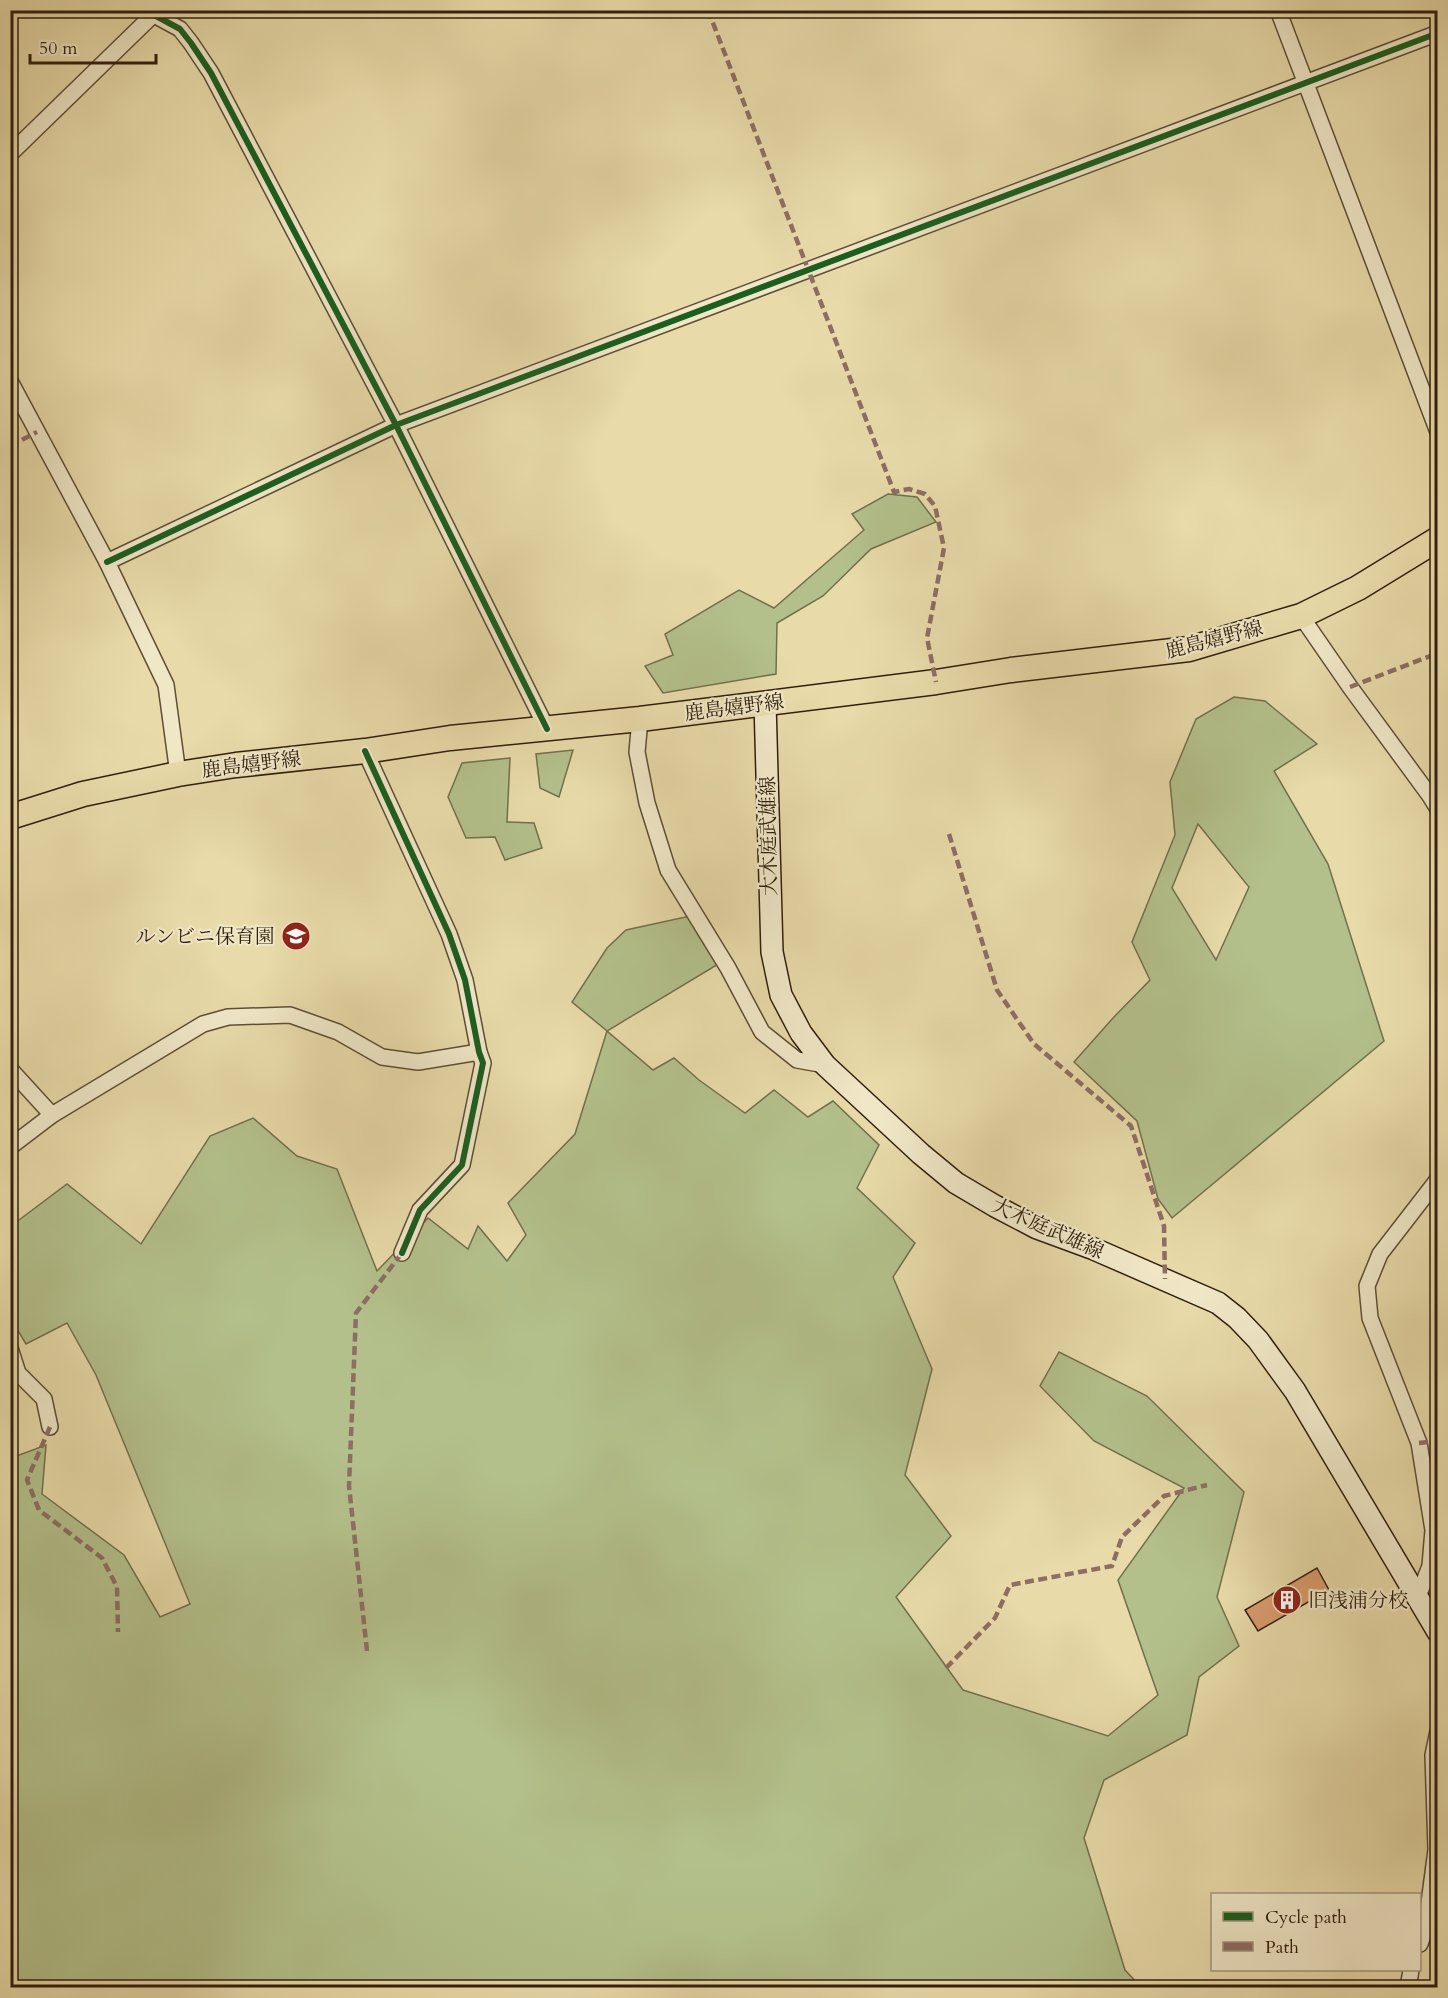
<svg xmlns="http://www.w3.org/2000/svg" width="1448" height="1998" font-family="Cardo,'Noto Serif JP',serif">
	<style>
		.green { fill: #b3c08b; stroke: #72704c; stroke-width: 1.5; fill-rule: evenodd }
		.building { fill: #d99c6d; stroke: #301f0e; stroke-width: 1.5 }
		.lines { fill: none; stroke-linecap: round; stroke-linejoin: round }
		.minor-casing { stroke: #5e4e35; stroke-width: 18 }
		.secondary-casing { stroke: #301f0e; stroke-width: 24 }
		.primary-casing { stroke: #301f0e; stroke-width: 27 }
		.minor { stroke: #f0e7c7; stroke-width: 15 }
		.secondary { stroke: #f0e7c7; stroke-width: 21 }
		.primary { stroke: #e8daa9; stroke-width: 24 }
		.quiet { stroke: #8d6e63; stroke-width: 4.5; stroke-dasharray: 9 4.5; stroke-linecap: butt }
		.cycleway-casing { stroke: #f0e7c7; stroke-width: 10 }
		.cycleway { stroke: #1b5e20; stroke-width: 6 }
		.labels { text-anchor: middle; stroke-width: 4.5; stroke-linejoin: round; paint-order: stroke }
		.street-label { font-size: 20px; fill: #301f0e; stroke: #f0e7c7 }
		.poi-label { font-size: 20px; fill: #301f0e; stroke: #f0e7c7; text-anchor: end }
	</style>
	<rect width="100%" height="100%" fill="#e8daa9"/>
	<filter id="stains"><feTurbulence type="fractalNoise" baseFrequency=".00333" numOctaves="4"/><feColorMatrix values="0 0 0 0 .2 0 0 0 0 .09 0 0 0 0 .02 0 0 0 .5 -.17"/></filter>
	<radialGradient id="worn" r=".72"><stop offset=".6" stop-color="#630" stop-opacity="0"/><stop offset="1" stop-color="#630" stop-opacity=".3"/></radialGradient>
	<g class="green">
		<polygon points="888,494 917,497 936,522 871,549 823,596 777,623 776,674 663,693 645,666 673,655 665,634 739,590 774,608 864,530 852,514"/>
		<path d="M1234,697L1265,701L1317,744L1274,771L1328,864L1384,1041L1172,1218L1158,1199L1137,1121L1074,1062L1113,1018L1150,980L1132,942L1175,835L1170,782L1196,719ZM1198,824L1249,887L1216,960L1172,888Z"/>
		<polygon points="573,750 559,797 540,788 536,754"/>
		<polygon points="510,758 507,822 534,823 542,848 505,860 495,837 466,838 448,797 462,763"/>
		<polygon points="690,916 720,963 607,1031 653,1070 674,1058 699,1080 745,1113 774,1090 808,1117 833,1101 879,1145 857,1188 915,1243 893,1277 932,1369 905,1475 951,1536 896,1597 963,1690 1108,1736 1158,1695 1118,1580 1184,1488 1094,1441 1040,1386 1059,1352 1147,1396 1244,1492 1217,1597 1239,1646 1199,1677 1187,1735 1104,1780 1084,1838 1125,1970 1141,1987 11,1987 11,1458 46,1445 42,1494 124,1555 160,1617 190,1604 96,1375 67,1323 26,1344 11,1319 11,1226 67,1184 141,1244 210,1136 253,1118 297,1156 337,1169 377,1271 428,1218 468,1249 478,1226 507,1261 526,1235 508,1203 575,1134 607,1031 572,1002 607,948 626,930"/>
	</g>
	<polygon class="building" points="1317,1568 1329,1590 1258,1631 1245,1610"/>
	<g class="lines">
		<g class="minor-casing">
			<g id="minor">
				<polyline points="145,10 180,29 191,43 211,73 396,425 547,729"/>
				<polyline points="1278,10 1438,432"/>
				<polyline points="10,154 158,10"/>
				<polyline points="10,381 107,562 166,685 178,774"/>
				<polyline points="107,562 396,425 1438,33"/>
				<polyline points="1301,616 1350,687 1430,796 1438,809"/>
				<polyline points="640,719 637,752 647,803 668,870 728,968 762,1032 797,1060 825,1065"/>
				<polyline points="365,751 449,934 465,980 479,1052 483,1063 462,1165 420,1210 402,1253"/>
				<polyline points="10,1069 52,1115"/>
				<polyline points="10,1147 52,1115 203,1024 228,1017 290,1015 338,1032 382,1057 418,1062 479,1052"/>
				<polyline points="10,1348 18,1373 44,1399 50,1427"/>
				<polyline points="1417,1599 1430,1566 1433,1530 1419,1443 1370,1318 1367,1286 1380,1254 1438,1179"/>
				<polyline points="1420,1944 1426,1926 1436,1850 1433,1755 1438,1731"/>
				<polyline points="1408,1988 1411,1970"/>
			</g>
		</g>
		<g class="secondary-casing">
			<polyline id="secondary" points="765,703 772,952 781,995 801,1033 825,1065 921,1154 956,1183 995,1206 1037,1228 1094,1249 1218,1303 1237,1318 1258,1340 1295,1391 1438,1632"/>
		</g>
		<g class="primary-casing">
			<polyline id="primary" points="10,817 83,794 178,774 236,765 365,751 450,738 640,719 936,682 1011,670 1189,649 1301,616 1358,588 1438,539"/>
		</g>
		<use href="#minor" class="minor"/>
		<use href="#secondary" class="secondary"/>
		<use href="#primary" class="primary"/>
		<g class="quiet">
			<polyline points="708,10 894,492 909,489 925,494 935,506 944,548 927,638 936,682"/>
			<polyline points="10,446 37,432"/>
			<polyline points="1350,687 1438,653"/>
			<polyline points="949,834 997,990 1034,1044 1131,1126 1164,1226 1165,1279"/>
			<polyline points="50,1427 27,1480 39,1510 102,1558 117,1587 118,1632"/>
			<polyline points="1419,1443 1438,1441"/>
			<polyline points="367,1651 349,1486 356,1313 402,1253"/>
			<polyline points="946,1668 995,1618 1010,1585 1112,1566 1122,1537 1164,1496 1207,1485"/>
		</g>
		<g class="cycleway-casing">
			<g id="cycleway">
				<polyline points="145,10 180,29 191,43 211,73 396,425 547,729"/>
				<polyline points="107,562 396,425 1438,33"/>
				<polyline points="365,751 449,934 465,980 479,1052 483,1063 462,1165 420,1210 402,1253"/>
			</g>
		</g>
		<use href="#cycleway" class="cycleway"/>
	</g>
	<defs>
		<g id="school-disc" transform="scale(1.5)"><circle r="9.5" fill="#8f2418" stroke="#f0e7c7"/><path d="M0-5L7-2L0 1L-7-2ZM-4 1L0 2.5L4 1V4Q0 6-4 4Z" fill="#fff"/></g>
		<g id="building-disc" transform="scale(1.5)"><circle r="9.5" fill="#8f2418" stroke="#f0e7c7"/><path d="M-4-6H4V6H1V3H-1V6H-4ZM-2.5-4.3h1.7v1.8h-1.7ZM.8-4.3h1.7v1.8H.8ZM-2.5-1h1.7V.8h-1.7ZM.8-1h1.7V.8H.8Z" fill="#fff"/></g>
	</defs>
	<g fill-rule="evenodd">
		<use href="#school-disc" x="296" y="936"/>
		<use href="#building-disc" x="1287" y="1600"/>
	</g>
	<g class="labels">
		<g class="street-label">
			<text transform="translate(1214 639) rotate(-14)" y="7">鹿島嬉野線</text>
			<text transform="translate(734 707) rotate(-7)" y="7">鹿島嬉野線</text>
			<text transform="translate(251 764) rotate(-7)" y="7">鹿島嬉野線</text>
			<text transform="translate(768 836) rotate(-91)" y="7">大木庭武雄線</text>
			<text transform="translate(1048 1228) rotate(24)" y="7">大木庭武雄線</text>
		</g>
		<g class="poi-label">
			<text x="275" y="943">ルンビニ保育園</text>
			<text x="1308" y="1607" text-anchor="start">旧浅浦分校</text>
		</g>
	</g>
	<rect width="1448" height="1998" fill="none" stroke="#e8daa9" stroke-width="36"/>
	<rect x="12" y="12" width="1424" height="1974" fill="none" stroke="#301f0e" stroke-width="3"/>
	<rect x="18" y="18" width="1412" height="1962" fill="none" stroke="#301f0e" stroke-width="1.5"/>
	<rect x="1211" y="1893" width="210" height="78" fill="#f0e7c7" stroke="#a3977d" stroke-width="1.5"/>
	<rect x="1223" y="1912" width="30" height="9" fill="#1b5e20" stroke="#a3977d" stroke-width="1.5"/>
	<text x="1265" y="1923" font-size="18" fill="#301f0e">Cycle path</text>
	<rect x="1223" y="1942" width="30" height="9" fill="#8d6e63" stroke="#a3977d" stroke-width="1.5"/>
	<text x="1265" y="1953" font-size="18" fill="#301f0e">Path</text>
	<path d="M30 54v9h126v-9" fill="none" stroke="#301f0e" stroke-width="3"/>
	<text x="39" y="54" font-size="18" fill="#301f0e" stroke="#f0e7c7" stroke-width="4.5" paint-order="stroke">50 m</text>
	<rect width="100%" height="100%" filter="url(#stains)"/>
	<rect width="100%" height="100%" fill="url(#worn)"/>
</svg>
